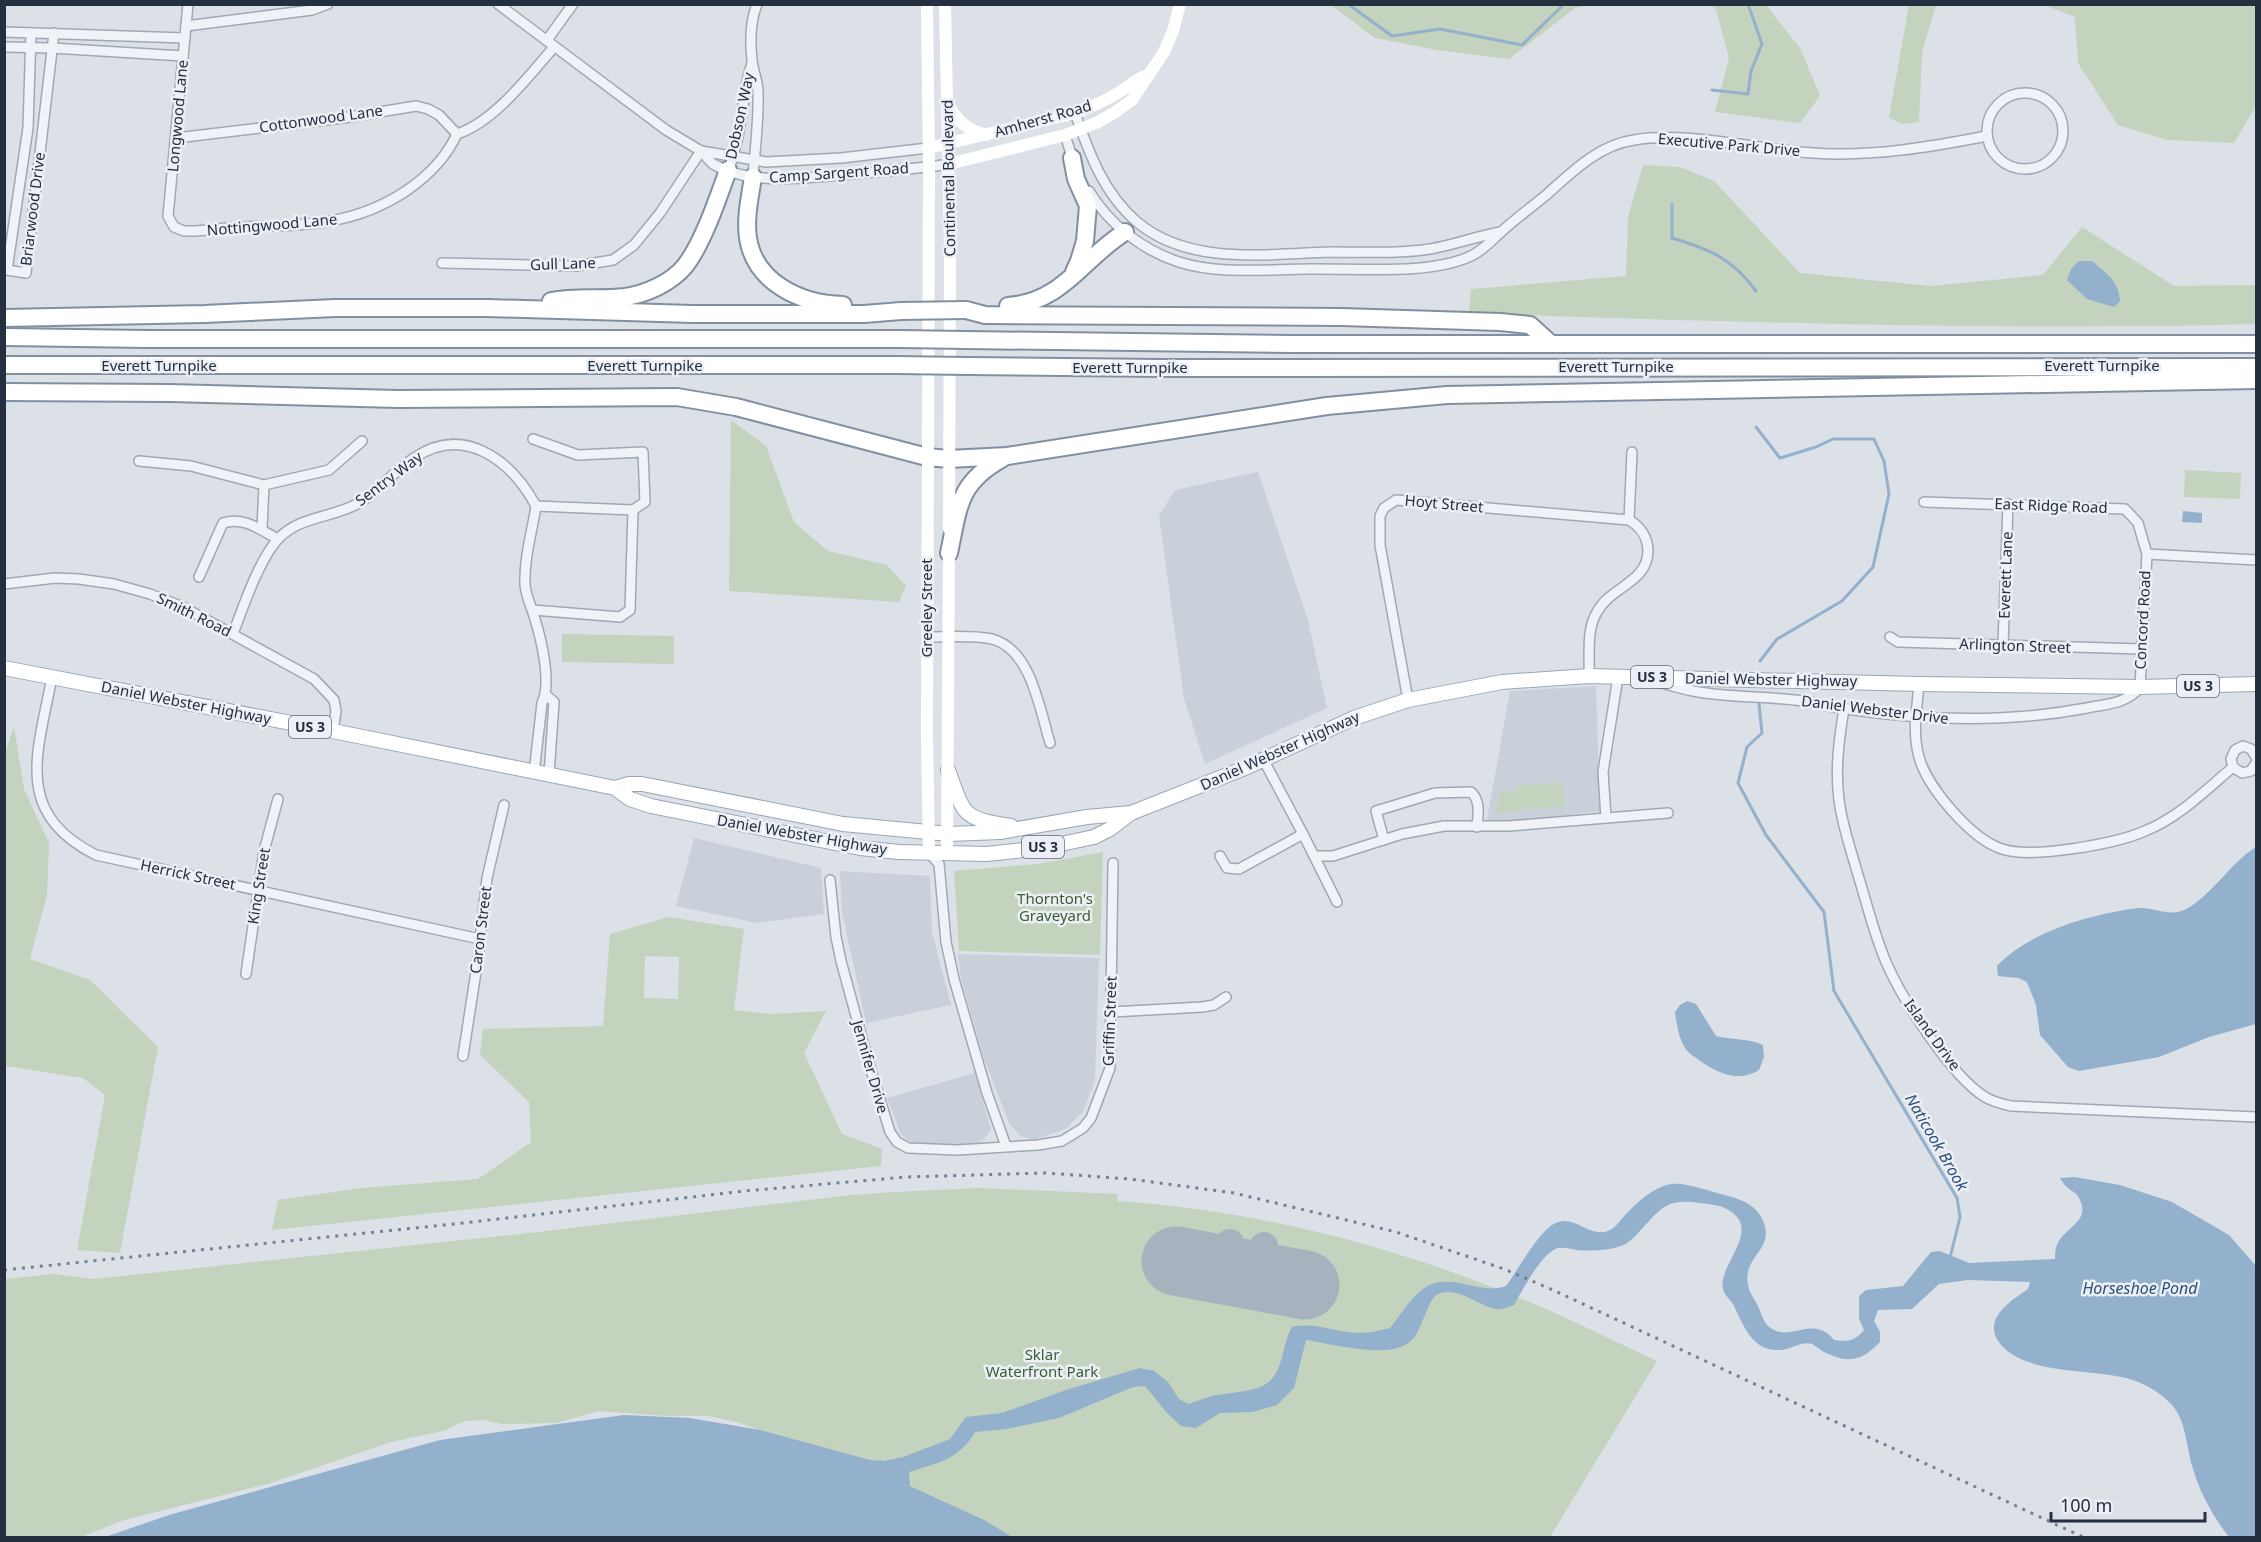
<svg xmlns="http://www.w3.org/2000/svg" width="2261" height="1542" font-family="'Noto Sans',sans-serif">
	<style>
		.built { fill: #cad0da }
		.green { fill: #c3d3bd; fill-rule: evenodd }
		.water { fill: #93b0cc }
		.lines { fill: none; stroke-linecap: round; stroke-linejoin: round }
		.stream { stroke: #93b0cc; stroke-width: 3 }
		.taxiway { stroke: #a8b1be; stroke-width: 28 }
		.runway { stroke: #a8b1be; stroke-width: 69 }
		.street-casing { stroke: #a1a8b2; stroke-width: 12 }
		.primary-casing { stroke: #9aa6b5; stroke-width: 16 }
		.highway-casing { stroke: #828fa0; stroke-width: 20 }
		.street { stroke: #eff2f6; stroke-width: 9 }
		.secondary { stroke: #fff; stroke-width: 12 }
		.primary { stroke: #fff; stroke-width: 14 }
		.highway { stroke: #fff; stroke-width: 16 }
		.rail { stroke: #748193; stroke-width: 3; stroke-dasharray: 3 6; stroke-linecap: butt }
		.highway-bridge-casing { stroke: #828fa0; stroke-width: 20; stroke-linecap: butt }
		.highway-bridge { stroke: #fff; stroke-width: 16 }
		.labels { text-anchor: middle; stroke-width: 5; stroke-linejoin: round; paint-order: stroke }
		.shield { fill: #ecf0f6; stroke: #606977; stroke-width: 1.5 }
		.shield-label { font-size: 14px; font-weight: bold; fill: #242f40 }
		.street-label { font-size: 15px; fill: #242f40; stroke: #ecf0f6 }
		.park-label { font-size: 15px; fill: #3a5d30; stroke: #ecf0f6 }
		.water-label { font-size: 16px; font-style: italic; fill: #2b4f78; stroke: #ecf0f6 }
	</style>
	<rect width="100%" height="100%" fill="#dce1e8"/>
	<g class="built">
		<polygon points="1258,472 1308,620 1327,708 1205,764 1184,699 1159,515 1175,490"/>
		<polygon points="1596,686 1600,811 1486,825 1510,691"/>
		<polygon points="694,838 821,868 824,914 757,923 676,906"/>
		<polygon points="840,871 930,876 932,932 951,1005 866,1023 842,912"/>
		<polygon points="958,954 1099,958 1095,1081 1083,1112 1065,1129 1034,1140 1020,1136 1009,1123 983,1056 961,978"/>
		<polygon points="975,1073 991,1130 985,1138 976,1144 945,1147 917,1144 908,1141 901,1134 887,1098"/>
	</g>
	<g class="green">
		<polygon points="1331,5 1591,5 1575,8 1509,59 1437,50 1375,38"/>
		<polygon points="1711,5 1766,5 1800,48 1820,96 1800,123 1715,112 1729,58 1716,9"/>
		<polygon points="1909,5 1936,5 1922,52 1919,122 1901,124 1889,117"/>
		<polygon points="2044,5 2256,5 2256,106 2234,143 2167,140 2118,125 2078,63 2075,17"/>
		<path d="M1643,165L1680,167L1714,181L1800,273L1930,286L2043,275L2082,227L2174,286L2256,285V324C1994,331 1732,322 1469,313L1471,289L1626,276L1628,217Z"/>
		<polygon points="731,420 766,446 794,522 828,551 887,565 906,586 899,602 729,591"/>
		<polygon points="2185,470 2241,473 2240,499 2184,497"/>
		<polygon points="562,634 674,636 674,664 562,662"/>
		<polygon points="14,726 24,789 49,843 47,895 30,959 90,980 158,1047 120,1253 77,1250 105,1095 83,1078 5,1066 4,757"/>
		<polygon points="1562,782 1565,806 1495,813 1499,792 1516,791 1516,786"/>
		<polygon points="1103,852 1100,955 959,951 954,871 1038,864"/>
		<path d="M669,917L744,929L734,1010L770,1014L826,1011L804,1053L842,1134L882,1149L881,1166L272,1230L278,1200L361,1188L478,1179L531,1142L529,1102L480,1055L483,1029L603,1026L610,934ZM645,956L679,957L678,999L644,998Z"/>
		<path d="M979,1188L1118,1194L1117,1201C1252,1210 1382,1243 1508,1293C1558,1313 1607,1338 1657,1361L1550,1537H990L909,1485L737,1422L708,1416H666L598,1411L557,1423L502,1424L484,1420L465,1421L443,1431L391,1442L271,1483L124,1520L81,1537L5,1538V1279L54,1274L94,1279L529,1233L851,1195L894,1192Z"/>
	</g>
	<g class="water">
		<path d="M2079,261H2092C2106,273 2119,281 2120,301L2114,307L2087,299L2067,280L2071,269Z"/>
		<polygon points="2183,511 2202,513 2202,523 2182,522"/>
		<path d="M2256,847V1024L2209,1037L2159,1057L2079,1071L2068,1067L2040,1035L2036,1005L2027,982L2018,978L1998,976L1997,966C2030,931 2091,914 2139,908C2155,907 2168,917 2184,910C2210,898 2231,862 2256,847Z"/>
		<path d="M1687,1001L1696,1004L1716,1036C1731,1040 1749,1038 1763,1045L1764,1057L1759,1070C1738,1083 1717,1073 1699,1060C1694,1056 1688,1053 1685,1048C1678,1036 1677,1025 1675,1012L1680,1005Z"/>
		<path d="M2074,1177L2120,1185L2172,1202L2229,1235L2256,1266V1537H2229C2214,1518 2200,1493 2193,1469C2186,1447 2187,1419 2169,1402C2158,1391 2145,1384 2130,1379C2093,1368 2022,1376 1998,1341C1983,1318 2012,1300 2028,1289L2030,1282L1968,1280L1939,1284L1912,1309L1878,1310L1874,1321L1880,1332V1342C1862,1361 1848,1364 1824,1352C1820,1350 1816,1346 1812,1344C1801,1341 1792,1349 1781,1350C1752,1352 1744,1326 1733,1304C1730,1299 1724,1295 1723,1289C1717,1266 1762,1231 1730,1211C1722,1205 1709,1204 1700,1203C1665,1198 1661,1209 1639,1232C1633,1238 1629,1243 1621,1246C1606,1251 1592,1251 1576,1250C1571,1249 1563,1247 1558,1248C1542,1252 1522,1291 1514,1305C1508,1307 1502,1310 1496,1309C1478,1306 1458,1286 1438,1294C1430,1298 1426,1314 1422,1322C1418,1332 1414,1341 1403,1346C1380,1357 1332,1344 1306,1340L1294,1388L1277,1405L1252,1412L1220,1413L1196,1428L1181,1426L1167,1413L1145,1386L1133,1387L1059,1418L1006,1429L975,1432C959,1460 937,1463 909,1472L910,1486L986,1521L1012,1537H105L169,1515L440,1440L624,1415L690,1418L760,1430L870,1460L884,1461L903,1457L950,1439L966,1417L1002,1413L1069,1389L1140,1368L1154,1371L1168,1382L1179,1399L1189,1404C1197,1401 1204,1398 1212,1396C1230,1392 1258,1393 1271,1380C1284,1366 1283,1342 1292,1327C1316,1322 1334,1332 1357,1333C1368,1333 1379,1331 1390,1328C1401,1315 1409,1299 1423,1289C1449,1270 1479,1296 1506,1286C1517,1271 1537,1235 1552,1225C1573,1211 1587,1238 1608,1231C1615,1229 1622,1218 1627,1213C1639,1201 1655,1186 1672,1184C1684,1182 1709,1191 1721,1194C1735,1198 1751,1201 1760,1215C1780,1249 1742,1254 1748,1285C1749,1292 1755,1300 1758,1306C1761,1312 1763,1321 1768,1326C1790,1345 1812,1313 1834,1340C1848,1342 1855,1341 1864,1330L1859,1319V1296L1866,1290L1903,1286L1931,1252L1940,1251L1969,1263L2055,1259C2055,1255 2055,1249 2057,1245C2064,1227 2092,1222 2079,1198C2075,1190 2067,1191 2060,1178Z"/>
	</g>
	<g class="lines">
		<g class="stream">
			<polyline points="1348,4 1392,36 1440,29 1522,45 1564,4"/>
			<polyline points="1712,90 1748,94 1751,71 1762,44 1748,4"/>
			<path d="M1672,204V238C1709,249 1732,258 1756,291"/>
			<polyline points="1756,427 1780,458 1816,447 1833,439 1874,439 1884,461 1889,494 1873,567 1842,601 1777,639 1760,661"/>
			<polyline points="1759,704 1762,733 1747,747 1738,783 1766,835 1824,912 1834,991 1957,1198 1960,1217 1950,1258"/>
		</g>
		<g class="taxiway">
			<polyline points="1225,1270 1230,1243"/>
			<polyline points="1257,1276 1264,1246"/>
		</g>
		<polyline class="runway" points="1176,1261 1305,1285"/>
		<g class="street-casing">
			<g id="street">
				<path d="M188,4L168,216L174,227L184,231C202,232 220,228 239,227C301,225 352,227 406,191C428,176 446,158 457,134C494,122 529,76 554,47"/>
				<polyline points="498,4 666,130 701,151 766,162 841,158 928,148"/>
				<polyline points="186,26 312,10 328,4"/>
				<polyline points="4,32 185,38"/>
				<polyline points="31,33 28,128 7,270 26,273 54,33"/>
				<polyline points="547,40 573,4"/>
				<polyline points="4,47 52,48 183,56"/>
				<circle cx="2025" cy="131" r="38"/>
				<path d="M1075,113C1089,153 1104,194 1137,222C1189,266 1267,254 1330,252C1364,252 1397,254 1430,249C1454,245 1477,236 1501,232"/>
				<polyline points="1065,135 1073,160"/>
				<polyline points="176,138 343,118 416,106 428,109 439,115 457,134"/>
				<path d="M701,151C705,155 709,161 713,164C752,187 811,177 853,174C885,171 917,169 949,164"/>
				<polyline points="731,163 738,137 748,76 752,63"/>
				<path d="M753,177C755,149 759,120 758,92C758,81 753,71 752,60C750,42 750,22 757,4"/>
				<path d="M1089,191C1109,224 1142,250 1179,262C1219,275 1267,269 1310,269C1356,268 1432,276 1473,255C1484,249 1491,241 1500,233C1514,220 1530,208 1545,196C1571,173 1598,145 1634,140C1689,131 1757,150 1813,153C1872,157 1930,147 1987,136"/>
				<polyline points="442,263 576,266 613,260 634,245 660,213 701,151"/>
				<polyline points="533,439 578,455 643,452 645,502 633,510 536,506"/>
				<polyline points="139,461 191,466 264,485 329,470 362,441"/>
				<polyline points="1924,502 2125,509 2138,523 2147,554 2256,560"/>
				<polyline points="1629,520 1632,452"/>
				<polyline points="262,528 264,485"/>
				<path d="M199,577L223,523C244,516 260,530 278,539"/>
				<polyline points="4,584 55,578 79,579 114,584 150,594 183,607 314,679 334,700 336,711 333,731"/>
				<polyline points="533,610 620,617 630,610 633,510"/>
				<path d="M233,634C243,607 259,560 278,539C299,516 332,518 357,504C378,492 394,471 414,458C464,424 511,460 536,506C532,532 524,558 525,585C526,596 531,606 534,616C541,638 552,682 542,703L534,773"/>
				<path d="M927,637C947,637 972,635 992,639C1031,649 1040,710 1050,743"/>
				<polyline points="1890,637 1898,642 2142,649"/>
				<polyline points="2003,645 2008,504"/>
				<path d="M52,677C38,752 12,813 96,855L480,939"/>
				<path d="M1658,682C1670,685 1682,689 1693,691C1729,698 1766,696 1802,701C1817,703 1832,707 1847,709C1927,721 2007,723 2087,708C2106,704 2127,704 2140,687L2147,554"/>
				<path d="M1919,684C1917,709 1912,732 1919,757C1927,787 1971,839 2002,849C2032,859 2115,844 2145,831C2178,818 2206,790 2233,767"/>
				<polyline points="546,695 554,702 549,775"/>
				<path d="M1408,700L1380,545V516L1384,508L1396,500L1629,520C1641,527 1647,536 1648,550C1648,583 1611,586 1597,612C1586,630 1590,655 1589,676"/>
				<path d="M1844,709C1839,739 1835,769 1839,800C1842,825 1851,850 1858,875C1867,904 1874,934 1886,962C1902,999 1951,1076 1985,1097C1993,1102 2002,1104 2011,1106L2256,1117"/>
				<polyline points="2256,757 2251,749 2243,746 2235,750 2231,759 2233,767 2242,773 2251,771 2256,763"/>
				<polyline points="1606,818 1603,772 1618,677"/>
				<polyline points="1303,834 1337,902"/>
				<path d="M1384,840L1376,811L1435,793L1471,792C1481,801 1478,815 1477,827"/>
				<polyline points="929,853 939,864 946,942 954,979 987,1093 1006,1146"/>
				<polyline points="1220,856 1227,868 1239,869 1303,834 1263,759"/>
				<polyline points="1315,856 1333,856 1402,834 1444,826 1509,826 1668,813"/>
				<polyline points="830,880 836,937 841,961 869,1064 890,1132 897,1142 908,1148 957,1150 1038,1145 1062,1141 1083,1128 1091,1118 1110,1068 1113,863"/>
				<polyline points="246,974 264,851 278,799"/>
				<polyline points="1112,1012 1202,1007 1214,1005 1226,997"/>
				<polyline points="463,1056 478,959 487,878 504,805"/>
			</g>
		</g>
		<g class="primary-casing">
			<g id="primary">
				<polyline points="4,668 333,731 615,788 630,799 651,806 860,848 899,852 987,854 1042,848 1094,837 1110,829 1131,813 1245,768 1354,718 1408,700 1502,682 1589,676 1919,684 2140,687 2256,684"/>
				<path d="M948,770C965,816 961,818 1011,826"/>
				<polyline points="615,788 629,784 642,784 843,824 949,834 1000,832 1087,817 1131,813"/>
			</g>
		</g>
		<g class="highway-casing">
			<g id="highway">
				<polyline points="1072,158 1076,179 1088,206 1085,241 1079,261 1074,272"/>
				<path d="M753,177C750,197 745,218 748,238C755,283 801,304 843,305"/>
				<path d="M551,301C576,296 600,300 625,297C646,294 671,283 685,266C703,243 718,198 728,170"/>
				<path d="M1008,306C1063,302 1082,259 1125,232"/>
				<polyline points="966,310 985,315 1342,317 1500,322 1530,325 1551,344"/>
				<polyline points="4,318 204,314 335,308 487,308 693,314 864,314 901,311"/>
				<polyline points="4,337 148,339 899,339"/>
				<polyline points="966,340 1290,344 2256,344"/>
				<polyline points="4,365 897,365"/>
				<polyline points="967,366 1161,368 2256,367"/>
				<polyline points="4,392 170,393 398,399 677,397 736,407 927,457 949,459 1007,456 1327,406 1447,395 2256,380"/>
				<path d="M949,553C959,506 958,483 1003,458"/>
			</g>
		</g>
		<use href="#street" class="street"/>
		<g class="secondary">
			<polyline points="927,4 929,167 927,733 929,853"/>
			<polyline points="945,4 950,246 949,529"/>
			<path d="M948,104C958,122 966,129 986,135"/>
			<path d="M928,148L1075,113C1089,108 1103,102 1116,94C1128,87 1136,79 1149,74"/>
			<polyline points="949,164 1065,135 1096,123 1114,113 1132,100 1164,52 1173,31 1180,4"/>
			<polyline points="947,854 949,546"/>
		</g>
		<use href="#primary" class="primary"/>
		<use href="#highway" class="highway"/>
		<polyline class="rail" points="4,1270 454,1224 745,1191 906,1177 1046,1173 1130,1179 1234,1193 1396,1232 1504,1269 1553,1290 2085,1538"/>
		<g class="highway-bridge-casing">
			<g id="highway-bridge">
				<polyline points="901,311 966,310"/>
				<polyline points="899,339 966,340"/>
				<polyline points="897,365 967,366"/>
			</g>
		</g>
		<use href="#highway-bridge" class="highway-bridge"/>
	</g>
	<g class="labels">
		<g class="shield">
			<rect x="1631" y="666" width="42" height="22" rx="4.5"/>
			<rect x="2177" y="675" width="42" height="22" rx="4.5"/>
			<rect x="289" y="716" width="42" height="22" rx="4.5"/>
			<rect x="1022" y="836" width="42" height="22" rx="4.5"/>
		</g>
		<g class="shield-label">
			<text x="1652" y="682">US 3</text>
			<text x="2198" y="691">US 3</text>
			<text x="310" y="732">US 3</text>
			<text x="1043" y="852">US 3</text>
		</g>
		<g class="street-label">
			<text transform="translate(178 116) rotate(-85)" y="5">Longwood Lane</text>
			<text transform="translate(740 116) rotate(-78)" y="5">Dobson Way</text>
			<text transform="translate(321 119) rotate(-8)" y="5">Cottonwood Lane</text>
			<text transform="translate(1043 119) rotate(-16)" y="5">Amherst Road</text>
			<text transform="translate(1729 145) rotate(5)" y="5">Executive Park Drive</text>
			<text transform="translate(839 173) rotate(-4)" y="5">Camp Sargent Road</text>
			<text transform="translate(949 178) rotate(-91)" y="5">Continental Boulevard</text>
			<text transform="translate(33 209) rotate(-83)" y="5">Briarwood Drive</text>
			<text transform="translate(272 225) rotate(-5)" y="5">Nottingwood Lane</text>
			<text transform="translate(563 264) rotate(-2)" y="5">Gull Lane</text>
			<text x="159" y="371">Everett Turnpike</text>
			<text x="645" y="371">Everett Turnpike</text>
			<text x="2102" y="371">Everett Turnpike</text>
			<text x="1616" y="372">Everett Turnpike</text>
			<text x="1130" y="373">Everett Turnpike</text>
			<text transform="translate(389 479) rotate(-37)" y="5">Sentry Way</text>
			<text transform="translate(1444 504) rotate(5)" y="5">Hoyt Street</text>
			<text transform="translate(2051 506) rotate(2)" y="5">East Ridge Road</text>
			<text transform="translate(2006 575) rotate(-88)" y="5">Everett Lane</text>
			<text transform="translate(927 608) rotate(-90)" y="5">Greeley Street</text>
			<text transform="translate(194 615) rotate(26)" y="5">Smith Road</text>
			<text transform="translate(2143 620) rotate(-87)" y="5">Concord Road</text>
			<text transform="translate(2015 646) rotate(2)" y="5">Arlington Street</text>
			<text transform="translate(1771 680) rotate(1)" y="5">Daniel Webster Highway</text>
			<text transform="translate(186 703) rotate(11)" y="5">Daniel Webster Highway</text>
			<text transform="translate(1875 710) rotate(7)" y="5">Daniel Webster Drive</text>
			<text transform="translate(1280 751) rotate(-24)" y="5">Daniel Webster Highway</text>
			<text transform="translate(802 835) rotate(10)" y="5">Daniel Webster Highway</text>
			<text transform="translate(188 875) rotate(12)" y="5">Herrick Street</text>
			<text transform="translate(259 886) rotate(-81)" y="5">King Street</text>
			<text transform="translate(481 930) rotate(-83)" y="5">Caron Street</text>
			<text transform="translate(1110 1021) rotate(-88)" y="5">Griffin Street</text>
			<text transform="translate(1932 1035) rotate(54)" y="5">Island Drive</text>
			<text transform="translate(870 1067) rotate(74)" y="5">Jennifer Drive</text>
		</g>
		<g class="park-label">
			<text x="1055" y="904">Thornton's<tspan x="1055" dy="17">Graveyard</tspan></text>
			<text x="1042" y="1360">Sklar<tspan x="1042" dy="17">Waterfront Park</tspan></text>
		</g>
		<g class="water-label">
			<text transform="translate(1937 1142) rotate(60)" y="6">Naticook Brook</text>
			<text x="2140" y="1294">Horseshoe Pond</text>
		</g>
	</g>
	<rect width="2261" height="1542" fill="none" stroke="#242f40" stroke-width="12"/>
	<path d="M2051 1512v9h154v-9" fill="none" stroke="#242f40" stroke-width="3"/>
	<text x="2060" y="1512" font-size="18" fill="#242f40" stroke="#ecf0f6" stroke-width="4.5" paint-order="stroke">100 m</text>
</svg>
